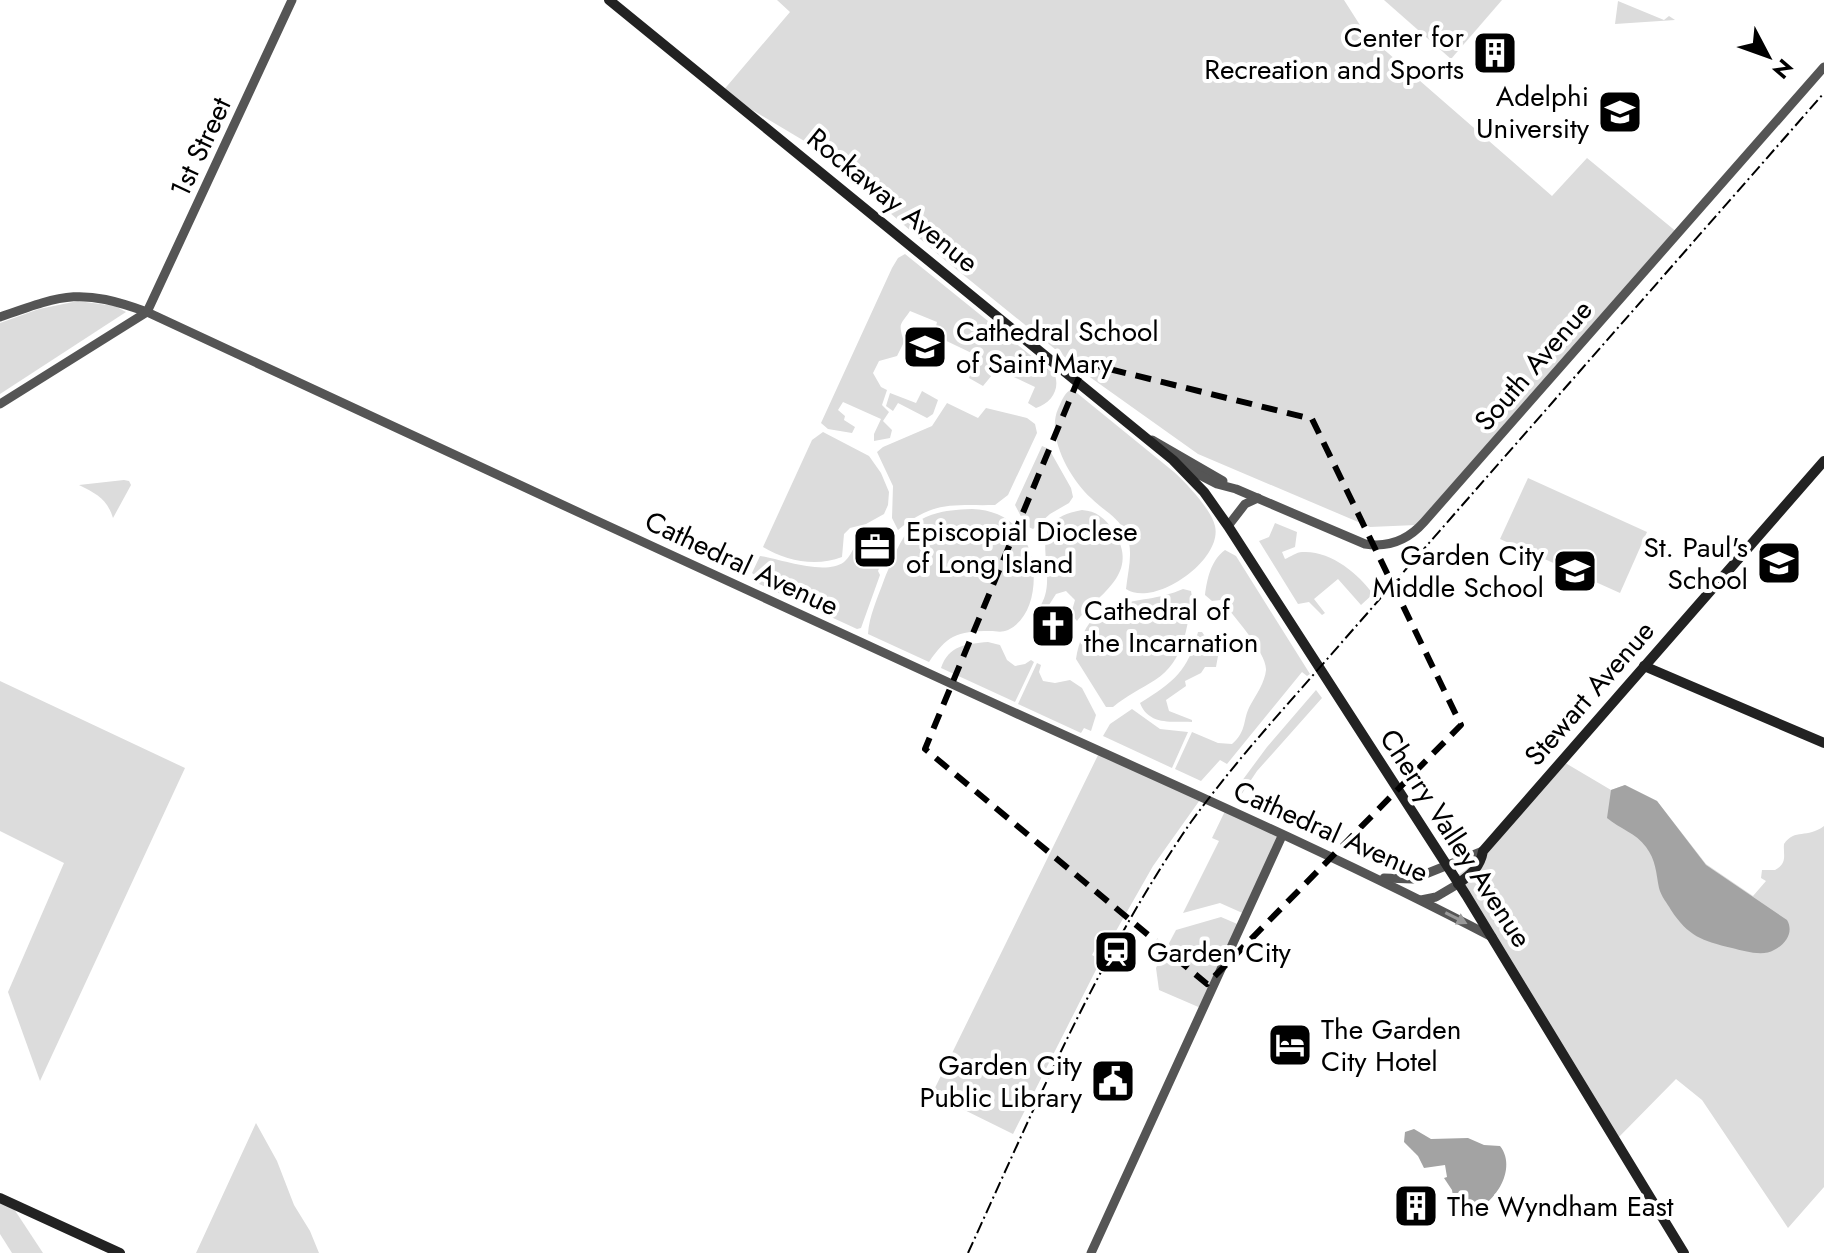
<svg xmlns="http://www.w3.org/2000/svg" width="1824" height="1253" font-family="Jost,sans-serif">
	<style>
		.green { fill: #dcdcdc }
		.water { fill: #a3a3a3 }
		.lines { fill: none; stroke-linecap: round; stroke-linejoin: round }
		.tertiary { stroke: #555; stroke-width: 9 }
		.secondary { stroke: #222; stroke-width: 10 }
		.rail { stroke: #000; stroke-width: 2; stroke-dasharray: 12 4 2 4; stroke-linecap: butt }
		.oneway { fill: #999 }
		.marked { fill: none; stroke: #000; stroke-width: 6; stroke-dasharray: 16 10; stroke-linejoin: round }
		.labels { text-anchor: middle; stroke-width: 8; stroke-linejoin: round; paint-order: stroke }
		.poi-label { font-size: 28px; fill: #000; stroke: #fff; text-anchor: start }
		.street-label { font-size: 28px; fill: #000; stroke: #fff }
	</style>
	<rect width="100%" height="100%" fill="#fff"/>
	<g class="green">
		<polygon points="777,0 1344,0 1365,33 1552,196 1587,158 1678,233 1416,525 1370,527 1198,454 1087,375 940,256 811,145 722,92 790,12"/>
		<polygon points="1384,0 1502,0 1451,59"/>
		<polygon points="1618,1 1664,20 1669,16 1675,20 1615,24"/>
		<path d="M905,254L1055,375C1060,390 1051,403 1036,408L1028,403L1035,387L997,369L983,386L969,378L971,372L976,373L982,358L934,335L937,322L910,311C900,326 898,322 904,342L897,356L879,361L873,373L881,387L887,390L882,405L889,412L883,421L892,430L890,438L874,441V434L881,419L843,402L838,410L845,416L844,420L855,427L852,433L828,429L821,423L892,268L898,258Z"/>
		<polygon points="78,301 115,306 126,312 0,394 0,323 39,309"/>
		<path d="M1072,389L1174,472C1187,484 1211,509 1215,526C1223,560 1154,608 1126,589C1128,570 1134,551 1126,533C1118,517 1103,510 1091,498C1070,479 1046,436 1058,409C1062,400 1064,393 1072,389Z"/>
		<polygon points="922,391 938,400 933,414 927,418 898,403 893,411 886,406 890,393 916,403"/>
		<path d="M947,403L978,418L986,408L1027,418L1035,424L1037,433L1008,495L995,505C953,506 934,500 898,530L892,518L893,486L877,452L883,447L932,426Z"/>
		<path d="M823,432L869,456L881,473L889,492L888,505L884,514L866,524L850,528L844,534L842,557C816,567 786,561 763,547L812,440Z"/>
		<polygon points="1042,446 1049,449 1071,488 1073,497 1069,503 1050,514 1033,529 1026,526 1015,505"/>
		<polygon points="1528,478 1647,532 1620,593 1500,539"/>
		<path d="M124,480L129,481L131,485L113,518C107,499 97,494 79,485Z"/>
		<path d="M972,509C992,510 1008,516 1020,532C1040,557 1040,615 1008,630C1001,633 996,631 990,631C956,631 947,636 929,662L868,634C869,616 878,597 884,580C906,528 910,511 972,509Z"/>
		<path d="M1082,510C1096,511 1105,518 1113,530C1142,574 1099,593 1077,621L1071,614L1075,600L1066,591L1056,594L1049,605H1041C1062,571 1018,521 1082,510Z"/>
		<path d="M1275,523L1297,532L1295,547L1282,552L1285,559C1290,557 1297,552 1302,552C1330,550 1358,573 1373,594L1361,605L1338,579L1314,599L1325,613L1322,615L1309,602L1298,604L1259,541L1269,537Z"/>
		<path d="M855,546L859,550L855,559L877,567L883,559L878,571L880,575L861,628L857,629L755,582L757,577L752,573L760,556C780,559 825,576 844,562C849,558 852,551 855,546Z"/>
		<path d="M1225,550L1236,556L1310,674L1307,676L1302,672L1227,764L1220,760L1201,781L1175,769L1192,732L1218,743L1232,744C1248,730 1242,719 1251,704C1256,695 1265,682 1266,670C1267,653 1232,614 1221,600L1212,601L1205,595C1207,579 1211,560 1225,550Z"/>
		<path d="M1183,589L1191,591L1192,597C1187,628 1184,662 1155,680C1141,689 1126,696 1113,707H1106L1076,659C1089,587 1136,610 1183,589Z"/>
		<path d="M1198,632H1202L1218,656L1216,667H1205L1201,673L1185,681L1186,686L1166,700L1169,711L1192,720V722C1172,721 1149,726 1140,703C1174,682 1188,671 1198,632Z"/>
		<path d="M988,642L1000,645L1007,660L1015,666L1025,664L1031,660L1034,662L1015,702L941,668C949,645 966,644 988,642Z"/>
		<polygon points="1037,663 1041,665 1039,672 1043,681 1055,683 1070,680 1082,688 1096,715 1091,731 1084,728 1081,733 1018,704"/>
		<polygon points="0,681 185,768 40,1081 8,992 64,863 0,831"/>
		<polygon points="1316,690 1322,698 1257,771 1241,795 1233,793 1267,747"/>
		<polygon points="1132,709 1160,729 1188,732 1172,768 1103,736 1110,724"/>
		<polygon points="1101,749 1202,797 1153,866 1112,938 1103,934 1092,955 1101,960 1013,1134 932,1094"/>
		<path d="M1562,761L1611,790L1625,785L1657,801L1706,864L1753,896L1766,881L1761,878L1762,870H1775C1788,863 1783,855 1784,844C1795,828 1807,839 1824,826V1187L1788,1228L1702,1100L1676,1079L1616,1140L1455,877L1467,869Z"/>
		<polygon points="1226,809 1283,836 1247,915 1220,903 1183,913 1219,841 1212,838"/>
		<polygon points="1221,917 1242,926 1203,1009 1159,990 1156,968 1176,930"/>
		<polygon points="256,1123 277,1161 294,1205 310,1231 319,1253 196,1253"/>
		<polygon points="0,1200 12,1206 43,1253 12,1253 0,1234"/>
	</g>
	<g class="water">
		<path d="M1625,785L1657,801L1706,865L1787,920C1794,932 1786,944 1774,950C1763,957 1744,951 1732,948C1702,941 1688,936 1671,910C1667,903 1661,896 1659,888C1656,873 1656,860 1646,847C1636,833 1620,829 1607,818L1611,790Z"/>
		<path d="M1414,1129L1431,1139L1468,1138L1484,1145L1500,1146C1520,1171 1489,1215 1459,1214L1455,1208L1452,1190L1444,1178L1447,1177L1445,1165L1424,1168L1418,1156L1404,1142L1405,1132Z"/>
	</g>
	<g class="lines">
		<g class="tertiary">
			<path d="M0,317C65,294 80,288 147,312C419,439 692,565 965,690C1141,771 1320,847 1492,937"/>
			<polyline points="0,404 147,312 292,0"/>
			<polyline points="1152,440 1223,481"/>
			<path d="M1182,466L1217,484L1236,489L1365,544C1389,548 1408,540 1424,522L1824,67"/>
			<polyline points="1228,526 1245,504 1258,498"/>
			<polyline points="1384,878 1413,879 1483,851"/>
			<polyline points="1421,900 1436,897 1458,884"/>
			<polyline points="1091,1253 1282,836"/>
		</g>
		<g class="secondary">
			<polyline points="609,0 1173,460 1204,492 1228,526 1466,895 1684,1253"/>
			<polyline points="1644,666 1824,743"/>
			<path d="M1458,884C1471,874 1480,868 1483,851L1824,461"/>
			<polyline points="0,1198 120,1253"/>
		</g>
		<path class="rail" d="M968,1253C1035,1107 1099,955 1191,822C1216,788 1243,755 1271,723L1824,93"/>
	</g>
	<defs><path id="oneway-solid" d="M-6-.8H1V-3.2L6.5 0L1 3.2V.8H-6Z" transform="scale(2)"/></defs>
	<use class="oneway" href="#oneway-solid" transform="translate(1456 918) rotate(27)"/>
	<path class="marked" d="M1085,363L1312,419L1461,725L1207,984L925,749Z"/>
	<defs>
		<g id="building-square" transform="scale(2.3)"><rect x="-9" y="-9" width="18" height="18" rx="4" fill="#000" stroke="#fff"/><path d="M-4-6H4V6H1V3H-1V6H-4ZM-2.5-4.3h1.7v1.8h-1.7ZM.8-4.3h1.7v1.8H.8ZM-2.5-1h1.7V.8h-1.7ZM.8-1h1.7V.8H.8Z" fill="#fff"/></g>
		<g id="university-square" transform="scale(2.3)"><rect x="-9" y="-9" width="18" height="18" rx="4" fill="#000" stroke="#fff"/><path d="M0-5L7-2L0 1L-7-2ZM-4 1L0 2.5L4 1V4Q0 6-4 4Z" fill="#fff"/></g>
		<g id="school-square" transform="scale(2.3)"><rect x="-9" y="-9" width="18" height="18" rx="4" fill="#000" stroke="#fff"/><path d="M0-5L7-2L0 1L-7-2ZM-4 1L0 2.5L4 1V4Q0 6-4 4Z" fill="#fff"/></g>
		<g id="office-square" transform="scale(2.3)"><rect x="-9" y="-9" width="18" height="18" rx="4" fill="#000" stroke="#fff"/><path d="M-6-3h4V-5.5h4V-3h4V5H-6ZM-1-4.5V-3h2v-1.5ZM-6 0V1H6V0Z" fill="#fff"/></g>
		<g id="church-square" transform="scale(2.3)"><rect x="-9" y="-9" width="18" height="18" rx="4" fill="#000" stroke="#fff"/><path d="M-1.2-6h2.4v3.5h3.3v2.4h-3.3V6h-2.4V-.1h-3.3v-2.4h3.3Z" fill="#fff"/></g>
		<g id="station-square" transform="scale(2.3)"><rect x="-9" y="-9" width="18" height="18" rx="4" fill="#000" stroke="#fff"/><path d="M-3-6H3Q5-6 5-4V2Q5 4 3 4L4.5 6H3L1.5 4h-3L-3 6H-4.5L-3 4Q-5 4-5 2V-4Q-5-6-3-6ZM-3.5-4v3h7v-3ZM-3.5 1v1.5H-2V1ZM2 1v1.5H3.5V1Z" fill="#fff"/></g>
		<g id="hotel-square" transform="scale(2.3)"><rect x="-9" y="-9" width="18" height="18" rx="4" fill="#000" stroke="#fff"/><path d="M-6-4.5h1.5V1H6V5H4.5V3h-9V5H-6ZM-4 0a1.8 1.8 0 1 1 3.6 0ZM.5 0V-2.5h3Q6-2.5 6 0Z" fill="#fff"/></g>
		<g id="civic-square" transform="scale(2.3)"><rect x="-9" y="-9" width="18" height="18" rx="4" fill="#000" stroke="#fff"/><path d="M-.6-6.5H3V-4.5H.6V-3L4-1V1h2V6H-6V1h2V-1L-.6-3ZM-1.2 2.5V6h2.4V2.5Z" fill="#fff"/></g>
	</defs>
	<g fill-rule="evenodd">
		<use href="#building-square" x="1495" y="53"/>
		<use href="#university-square" x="1620" y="112"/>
		<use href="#school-square" x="925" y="347"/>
		<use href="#office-square" x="875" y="547"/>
		<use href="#school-square" x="1779" y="563"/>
		<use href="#school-square" x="1575" y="571"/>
		<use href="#church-square" x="1053" y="626"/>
		<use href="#station-square" x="1116" y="952"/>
		<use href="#hotel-square" x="1290" y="1045"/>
		<use href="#civic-square" x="1113" y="1081"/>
		<use href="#building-square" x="1416" y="1206"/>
	</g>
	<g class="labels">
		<g class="poi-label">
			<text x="1464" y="47" text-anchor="end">Center for<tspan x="1464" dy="32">Recreation and Sports</tspan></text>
			<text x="1589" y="106" text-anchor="end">Adelphi<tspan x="1589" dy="32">University</tspan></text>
			<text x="956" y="341">Cathedral School<tspan x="956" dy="32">of Saint Mary</tspan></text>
			<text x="906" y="541">Episcopial Dioclese<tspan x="906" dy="32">of Long Island</tspan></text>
			<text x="1748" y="557" text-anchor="end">St. Paul's<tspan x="1748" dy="32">School</tspan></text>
			<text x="1544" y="565" text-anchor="end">Garden City<tspan x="1544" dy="32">Middle School</tspan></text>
			<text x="1084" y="620">Cathedral of<tspan x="1084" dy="32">the Incarnation</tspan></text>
			<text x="1147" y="962">Garden City</text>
			<text x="1321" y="1039">The Garden<tspan x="1321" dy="32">City Hotel</tspan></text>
			<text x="1082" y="1075" text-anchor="end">Garden City<tspan x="1082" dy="32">Public Library</tspan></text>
			<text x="1447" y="1216">The Wyndham East</text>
		</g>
		<g class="street-label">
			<text transform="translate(200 147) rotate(-65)" y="10">1st Street</text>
			<text transform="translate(893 200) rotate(39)" y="10">Rockaway Avenue</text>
			<text transform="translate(1533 365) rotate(-49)" y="10">South Avenue</text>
			<text transform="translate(742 563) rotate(25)" y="10">Cathedral Avenue</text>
			<text transform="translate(1589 693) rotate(-49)" y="10">Stewart Avenue</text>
			<text transform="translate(1331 831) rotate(24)" y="10">Cathedral Avenue</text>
			<text transform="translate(1456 838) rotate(57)" y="10">Cherry Valley Avenue</text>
		</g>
	</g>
	<g transform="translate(1768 56) rotate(131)" stroke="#ffffff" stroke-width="6" paint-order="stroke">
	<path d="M0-6L14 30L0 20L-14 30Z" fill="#000000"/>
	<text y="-12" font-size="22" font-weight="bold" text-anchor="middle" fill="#000000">N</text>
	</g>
</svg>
